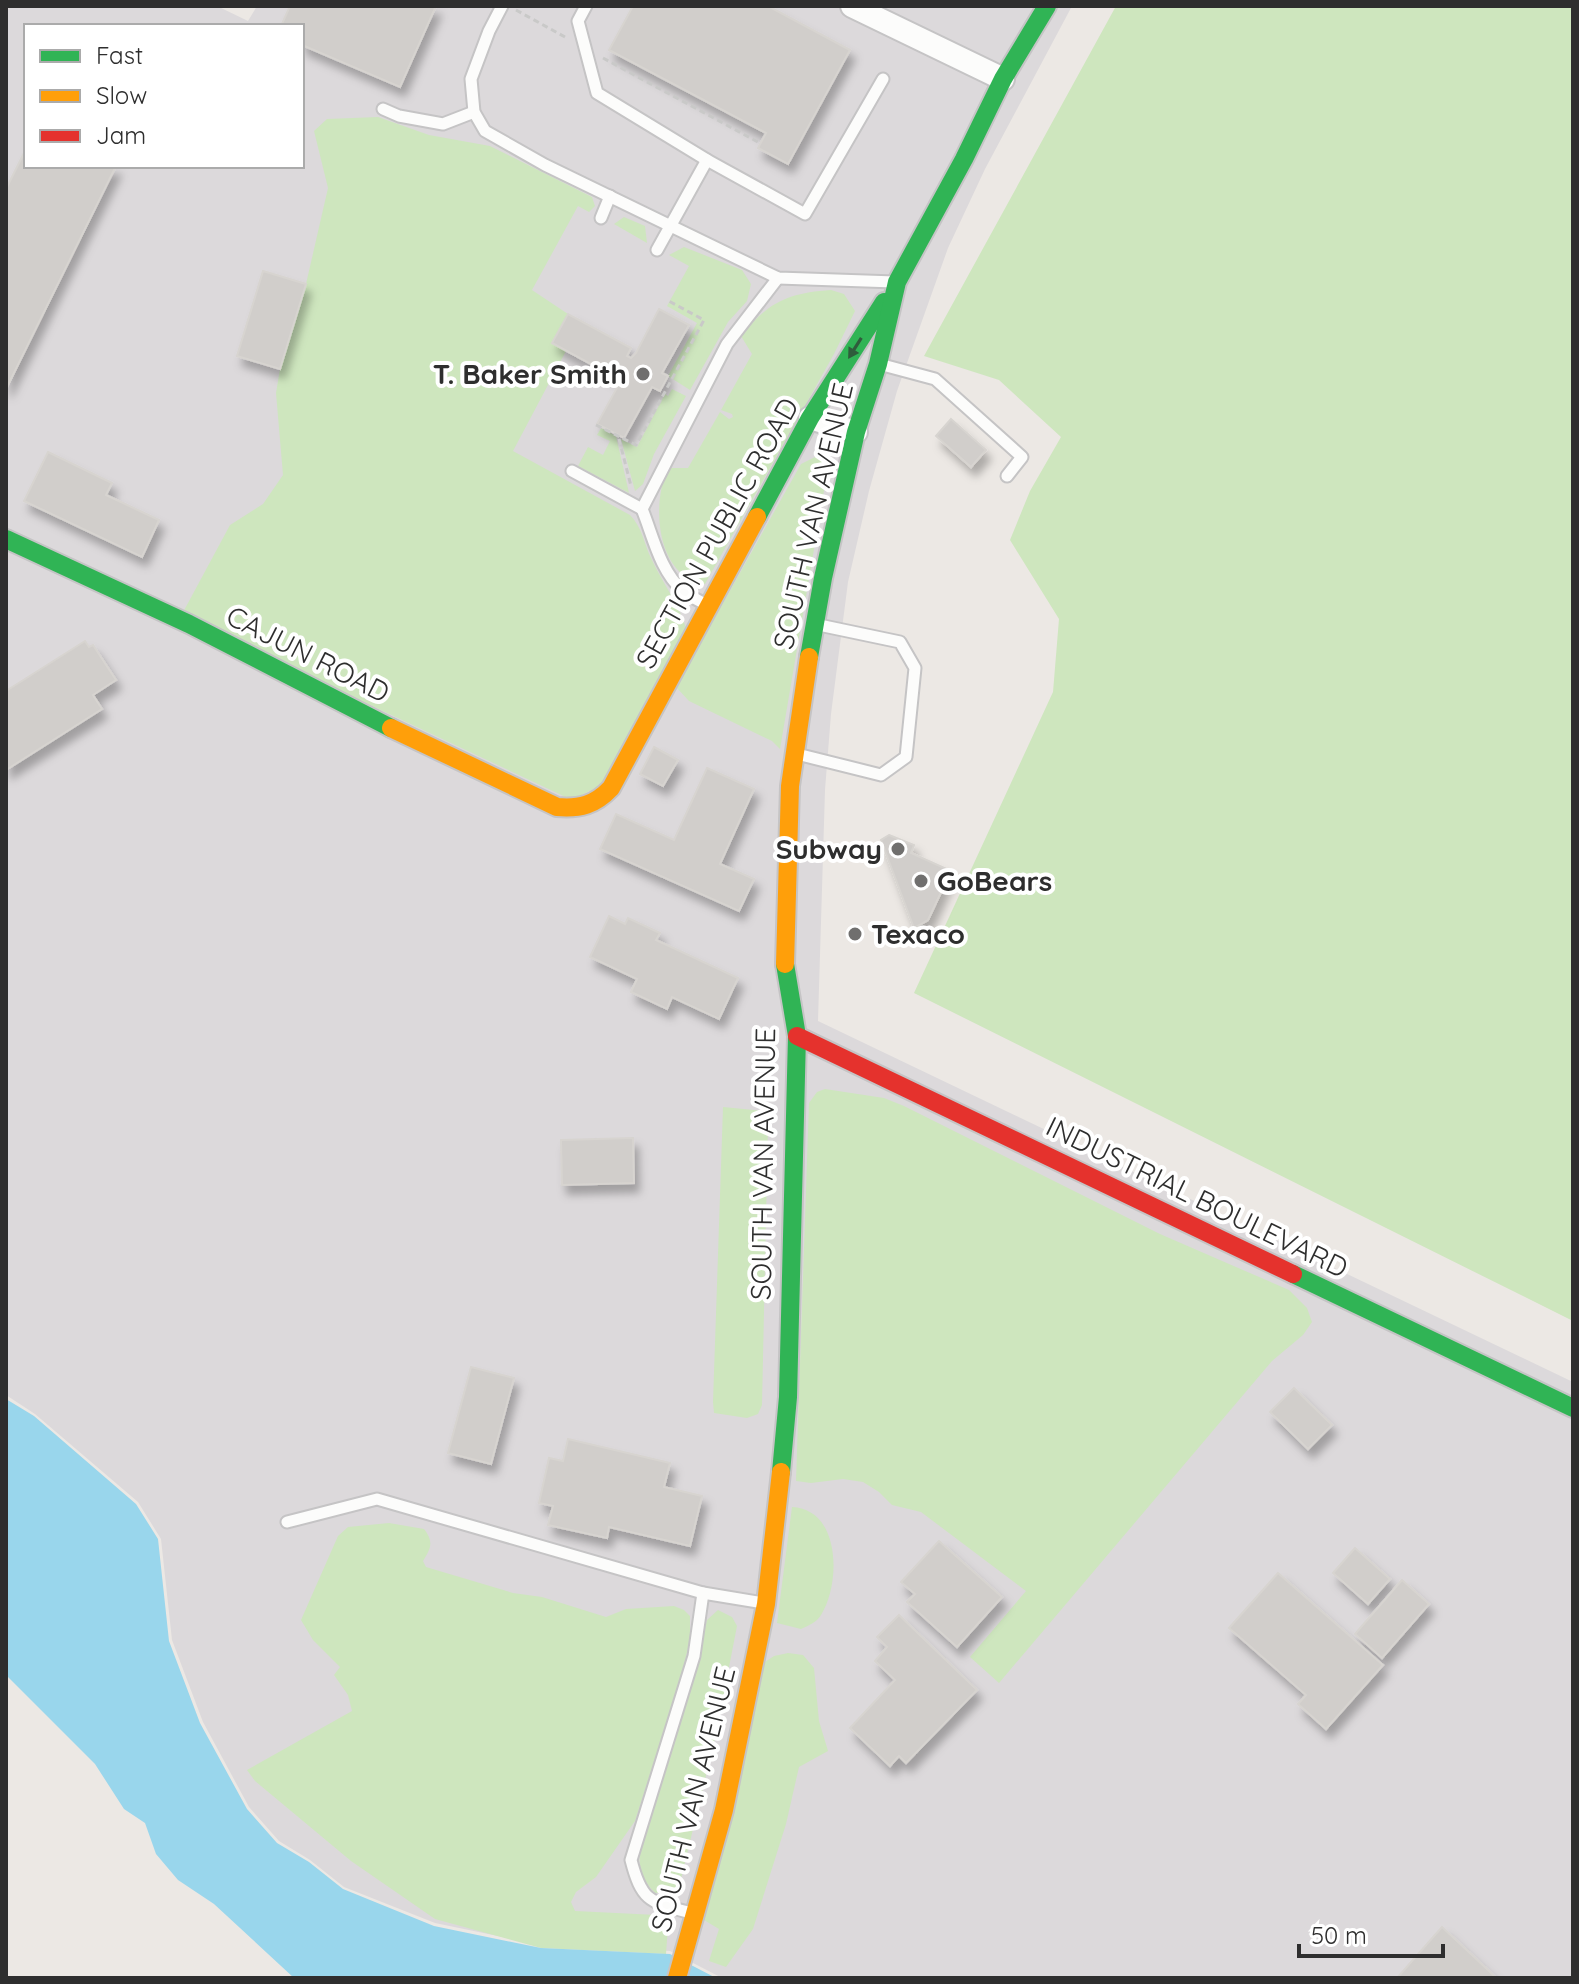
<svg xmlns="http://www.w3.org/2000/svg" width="1579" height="1984" font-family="Quicksand,sans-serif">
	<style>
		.industrial { fill: #dcd9db; fill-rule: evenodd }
		.green { fill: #cee6be }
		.water { fill: #99d6ec }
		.building { fill: #d1cecb; stroke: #d7d4d0; stroke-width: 2; filter: url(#shadow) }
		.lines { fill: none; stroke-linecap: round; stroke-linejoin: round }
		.lane-casing { stroke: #c5c4c5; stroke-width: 15 }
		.street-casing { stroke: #c5c4c5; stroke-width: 26 }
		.fast-casing { stroke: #c5c4c5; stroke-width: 22 }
		.slow-casing { stroke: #c5c4c5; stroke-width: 22 }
		.jam-casing { stroke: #c5c4c5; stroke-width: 22 }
		.path { stroke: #c9c9c8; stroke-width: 3; stroke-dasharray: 6 4; stroke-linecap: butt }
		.lane { stroke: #fcfcfb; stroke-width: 11 }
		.street { stroke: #fcfcfb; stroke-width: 22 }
		.fast { stroke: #30b455; stroke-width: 18 }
		.slow { stroke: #ff9f0a; stroke-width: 18 }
		.jam { stroke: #e5322d; stroke-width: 18 }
		.oneway { fill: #2f5d3c }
		.poi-dot { fill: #706f6e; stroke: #fff; stroke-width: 3 }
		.labels { text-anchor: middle; stroke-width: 8; stroke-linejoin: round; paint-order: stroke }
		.poi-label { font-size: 28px; font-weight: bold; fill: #2e2e2e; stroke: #fff; text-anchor: end }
		.street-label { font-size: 28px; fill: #2e2e2e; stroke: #fff }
	</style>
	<defs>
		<filter id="shadow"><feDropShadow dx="5" dy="9" stdDeviation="4" flood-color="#0004"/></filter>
	</defs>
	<rect width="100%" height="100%" fill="#ece8e4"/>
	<path class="industrial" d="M6,6H217L248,21L257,6H1072L985,169L948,248L897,391L869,491L848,582L831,714L825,790L818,1021L1573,1382V1978H722L670,1951L541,1945L435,1923L344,1887L310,1860L279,1841L249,1807L203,1722L172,1640L161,1539L138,1502L35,1414L6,1395ZM26,26H302V166H26Z"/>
	<g class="green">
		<polygon points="1116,6 1573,6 1573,1321 914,993 1053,692 1059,619 1010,540 1030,491 1061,437 999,380 924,356"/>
		<path d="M378,117L429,135L490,146L592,197L595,206L589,212L578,206L532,290L568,314L552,343L566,351L513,451L630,515C643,528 644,545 652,560C663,584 678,602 686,628L601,785L572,800L181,616L230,525L263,504L283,475L276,393L280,369L306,284L328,188L314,131L327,119Z"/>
		<polygon points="624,217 645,226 647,243 614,224"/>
		<polygon points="684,247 742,270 751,284 747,301 728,322 690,390 668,376 697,323 667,306 689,266 669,255"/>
		<path d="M831,290L844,294L855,311L834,354L705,584C656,577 651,504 668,468H688L720,412L729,419L733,417L732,414L721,410L752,354L741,336C768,302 788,293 831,290Z"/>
		<polygon points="672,389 686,396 654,454 643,484 635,491 621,439 637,447 665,394 668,396"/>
		<polygon points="601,428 616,436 629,493 578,466 588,447 603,455 610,441 597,435"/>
		<polygon points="815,457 823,459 827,473 780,749 772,741 689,701 676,687 801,464"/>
		<polygon points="825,1089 884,1098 904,1106 1160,1234 1289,1290 1307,1308 1312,1322 1303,1335 1272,1361 999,1683 970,1657 1026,1591 921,1512 892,1505 879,1492 863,1482 843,1479 811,1483 796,1481 809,1103 817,1092"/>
		<polygon points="723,1107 764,1111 768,1124 762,1405 758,1414 747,1418 714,1413 713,1402"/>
		<path d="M792,1507C841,1509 841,1584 821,1615C817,1622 808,1626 801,1629L777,1623Z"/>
		<path d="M389,1523L424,1529C434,1542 431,1548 423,1561L426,1567L513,1593L542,1597L606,1617L626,1609L674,1606L684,1610L690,1616V1640L680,1681L635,1821L596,1877L576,1892L571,1902L575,1911L657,1915L665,1919L668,1926L666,1954L541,1948L435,1919L351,1861L255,1781L247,1770L352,1711L348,1695L334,1675L340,1667L313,1640L301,1620L338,1536L348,1527Z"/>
		<path d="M718,1610L732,1617L737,1626L716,1734L679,1887L669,1893H655C644,1882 638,1869 640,1853L686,1705L707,1620Z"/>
		<polygon points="788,1653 803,1655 814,1668 819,1721 828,1751 799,1767 786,1824 753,1929 726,1967 709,1961 719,1929 704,1920 765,1662 774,1656"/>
	</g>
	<polygon class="water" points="6,1399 34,1416 136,1504 158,1539 169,1641 200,1723 247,1809 277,1843 309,1862 343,1889 434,1926 541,1948 670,1954 716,1978 294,1978 214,1904 178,1880 156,1854 145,1823 124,1809 95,1764 6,1675"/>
	<g class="building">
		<polygon points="290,6 436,6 400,87 302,45 302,26 281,26"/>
		<polygon points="633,6 768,6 850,50 788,164 758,148 766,133 609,50"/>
		<polygon points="26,149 26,166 116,166 6,389 6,189"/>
		<polygon points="263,271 306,284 280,369 237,356"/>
		<polygon points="659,309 689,325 662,373 668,376 660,391 652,387 624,438 597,424 624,375 614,370 611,375 552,343 568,314 631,348 627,356 631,358 636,353"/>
		<polygon points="951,419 986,450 971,467 936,436"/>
		<polygon points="48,452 112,483 106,495 159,520 142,557 24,501"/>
		<polygon points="85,641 89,647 93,645 116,680 93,695 102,709 6,770 6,691"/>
		<polygon points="654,747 678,760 663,786 640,774"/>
		<polygon points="707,768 754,789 720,864 754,879 739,911 600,849 616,814 674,840"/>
		<polygon points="889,835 914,845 911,853 951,871 928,920 914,928 881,840"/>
		<polygon points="609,916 625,924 628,918 660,933 656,940 738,978 719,1019 672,997 667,1009 631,992 637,979 590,957"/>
		<polygon points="633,1138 634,1183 562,1185 561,1140"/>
		<polygon points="471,1367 514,1378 491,1464 448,1453"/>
		<polygon points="1294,1388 1332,1425 1308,1449 1270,1412"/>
		<polygon points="568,1439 670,1463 664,1487 702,1496 690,1546 609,1527 607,1538 548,1525 553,1506 539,1503 549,1458 563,1461"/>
		<polygon points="939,1541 1002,1597 957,1647 907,1602 915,1594 901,1582"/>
		<polygon points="1355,1548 1390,1579 1368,1604 1333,1573"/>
		<polygon points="1278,1573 1383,1665 1326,1729 1298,1704 1306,1695 1229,1628"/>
		<polygon points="1402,1580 1429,1604 1382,1658 1355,1634"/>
		<polygon points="899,1615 977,1690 906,1763 899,1756 890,1766 850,1728 895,1680 875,1661 887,1647 877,1637"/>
		<polygon points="1442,1927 1489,1971 1496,1978 1397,1978"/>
	</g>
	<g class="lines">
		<g class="lane-casing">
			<g id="lane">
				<polyline points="502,6 489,31 471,79 474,112 485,131 545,165 778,278 895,282"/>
				<polyline points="586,6 578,21 597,93 707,160"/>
				<polyline points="383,109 399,116 443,124 474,112"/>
				<polyline points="601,218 610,196"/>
				<polyline points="657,250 707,160 805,214 883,79"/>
				<polyline points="879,364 935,379 1022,457 1007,476"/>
				<polyline points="572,471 642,509"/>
				<path d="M705,604C698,600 689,596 683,591C660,571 653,536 642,509L727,344L778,278"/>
				<polyline points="797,754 881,775 906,757 915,668 900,642 819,625"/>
				<polyline points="287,1522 377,1499 703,1593"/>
				<path d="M691,1913C651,1902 642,1903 631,1860L694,1656L703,1593L764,1603"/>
			</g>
		</g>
		<g class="street-casing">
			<g id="street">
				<polyline points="852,6 1003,79"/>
				<polyline points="810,418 856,432"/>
			</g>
		</g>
		<g class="fast-casing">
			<g id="fast">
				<polyline points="757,517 810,418 884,302"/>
				<polyline points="6,539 189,624 391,728"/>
				<polyline points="809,657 823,578 856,432 878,364 897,282 964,159 1003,79 1047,6"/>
				<polyline points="1293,1274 1573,1408"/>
				<polyline points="781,1472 788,1397 797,1036 785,964"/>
			</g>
		</g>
		<g class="slow-casing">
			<g id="slow">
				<path d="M391,728L557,807C580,809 595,805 611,788L757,517"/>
				<polyline points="785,964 790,786 809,657"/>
				<polyline points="677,1978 724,1810 766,1604 781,1472"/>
			</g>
		</g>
		<g class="jam-casing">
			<polyline id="jam" points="797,1036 1293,1274"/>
		</g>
		<g class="path">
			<polyline points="516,10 565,37"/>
			<polyline points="603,58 758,142"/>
			<polyline points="596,425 636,445 704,320 667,300"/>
			<polyline points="619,439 631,486"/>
		</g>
		<use href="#lane" class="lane"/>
		<use href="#street" class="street"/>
		<use href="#fast" class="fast"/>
		<use href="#slow" class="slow"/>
		<use href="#jam" class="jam"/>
	</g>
	<defs><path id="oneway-solid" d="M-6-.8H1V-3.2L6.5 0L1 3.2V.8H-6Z" transform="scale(2)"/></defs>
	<use class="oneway" href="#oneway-solid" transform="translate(855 348) rotate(122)"/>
	<g class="poi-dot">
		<circle cx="643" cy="374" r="8"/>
		<circle cx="898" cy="849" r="8"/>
		<circle cx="921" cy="881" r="8"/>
		<circle cx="855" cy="934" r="8"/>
	</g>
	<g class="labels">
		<g class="poi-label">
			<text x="627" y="384">T. Baker Smith</text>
			<text x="882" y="859">Subway</text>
			<text x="937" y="891" text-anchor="start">GoBears</text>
			<text x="871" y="944" text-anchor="start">Texaco</text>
		</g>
		<g class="street-label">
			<text transform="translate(813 516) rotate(-77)" y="10">SOUTH VAN AVENUE</text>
			<text transform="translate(717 533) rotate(-61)" y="10">SECTION PUBLIC ROAD</text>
			<text transform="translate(308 654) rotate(27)" y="10">CAJUN ROAD</text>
			<text transform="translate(763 1164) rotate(-89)" y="10">SOUTH VAN AVENUE</text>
			<text transform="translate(1197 1197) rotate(26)" y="10">INDUSTRIAL BOULEVARD</text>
			<text transform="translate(693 1799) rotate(-76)" y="10">SOUTH VAN AVENUE</text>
		</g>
	</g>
	<rect width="1579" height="1984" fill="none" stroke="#2e2e2e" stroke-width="16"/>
	<rect x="24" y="24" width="280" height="144" fill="#ffffff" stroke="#ababab" stroke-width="2"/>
	<rect x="40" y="50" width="40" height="12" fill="#30b455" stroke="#ababab" stroke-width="2"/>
	<text x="96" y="64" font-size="24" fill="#2e2e2e">Fast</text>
	<rect x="40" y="90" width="40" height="12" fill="#ff9f0a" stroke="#ababab" stroke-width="2"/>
	<text x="96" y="104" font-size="24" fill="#2e2e2e">Slow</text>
	<rect x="40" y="130" width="40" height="12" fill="#e5322d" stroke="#ababab" stroke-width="2"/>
	<text x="96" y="144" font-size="24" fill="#2e2e2e">Jam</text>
	<path d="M1299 1944v12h144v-12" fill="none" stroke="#2e2e2e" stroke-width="4"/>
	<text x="1311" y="1944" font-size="24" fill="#2e2e2e" stroke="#ffffff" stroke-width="6" paint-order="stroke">50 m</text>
</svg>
